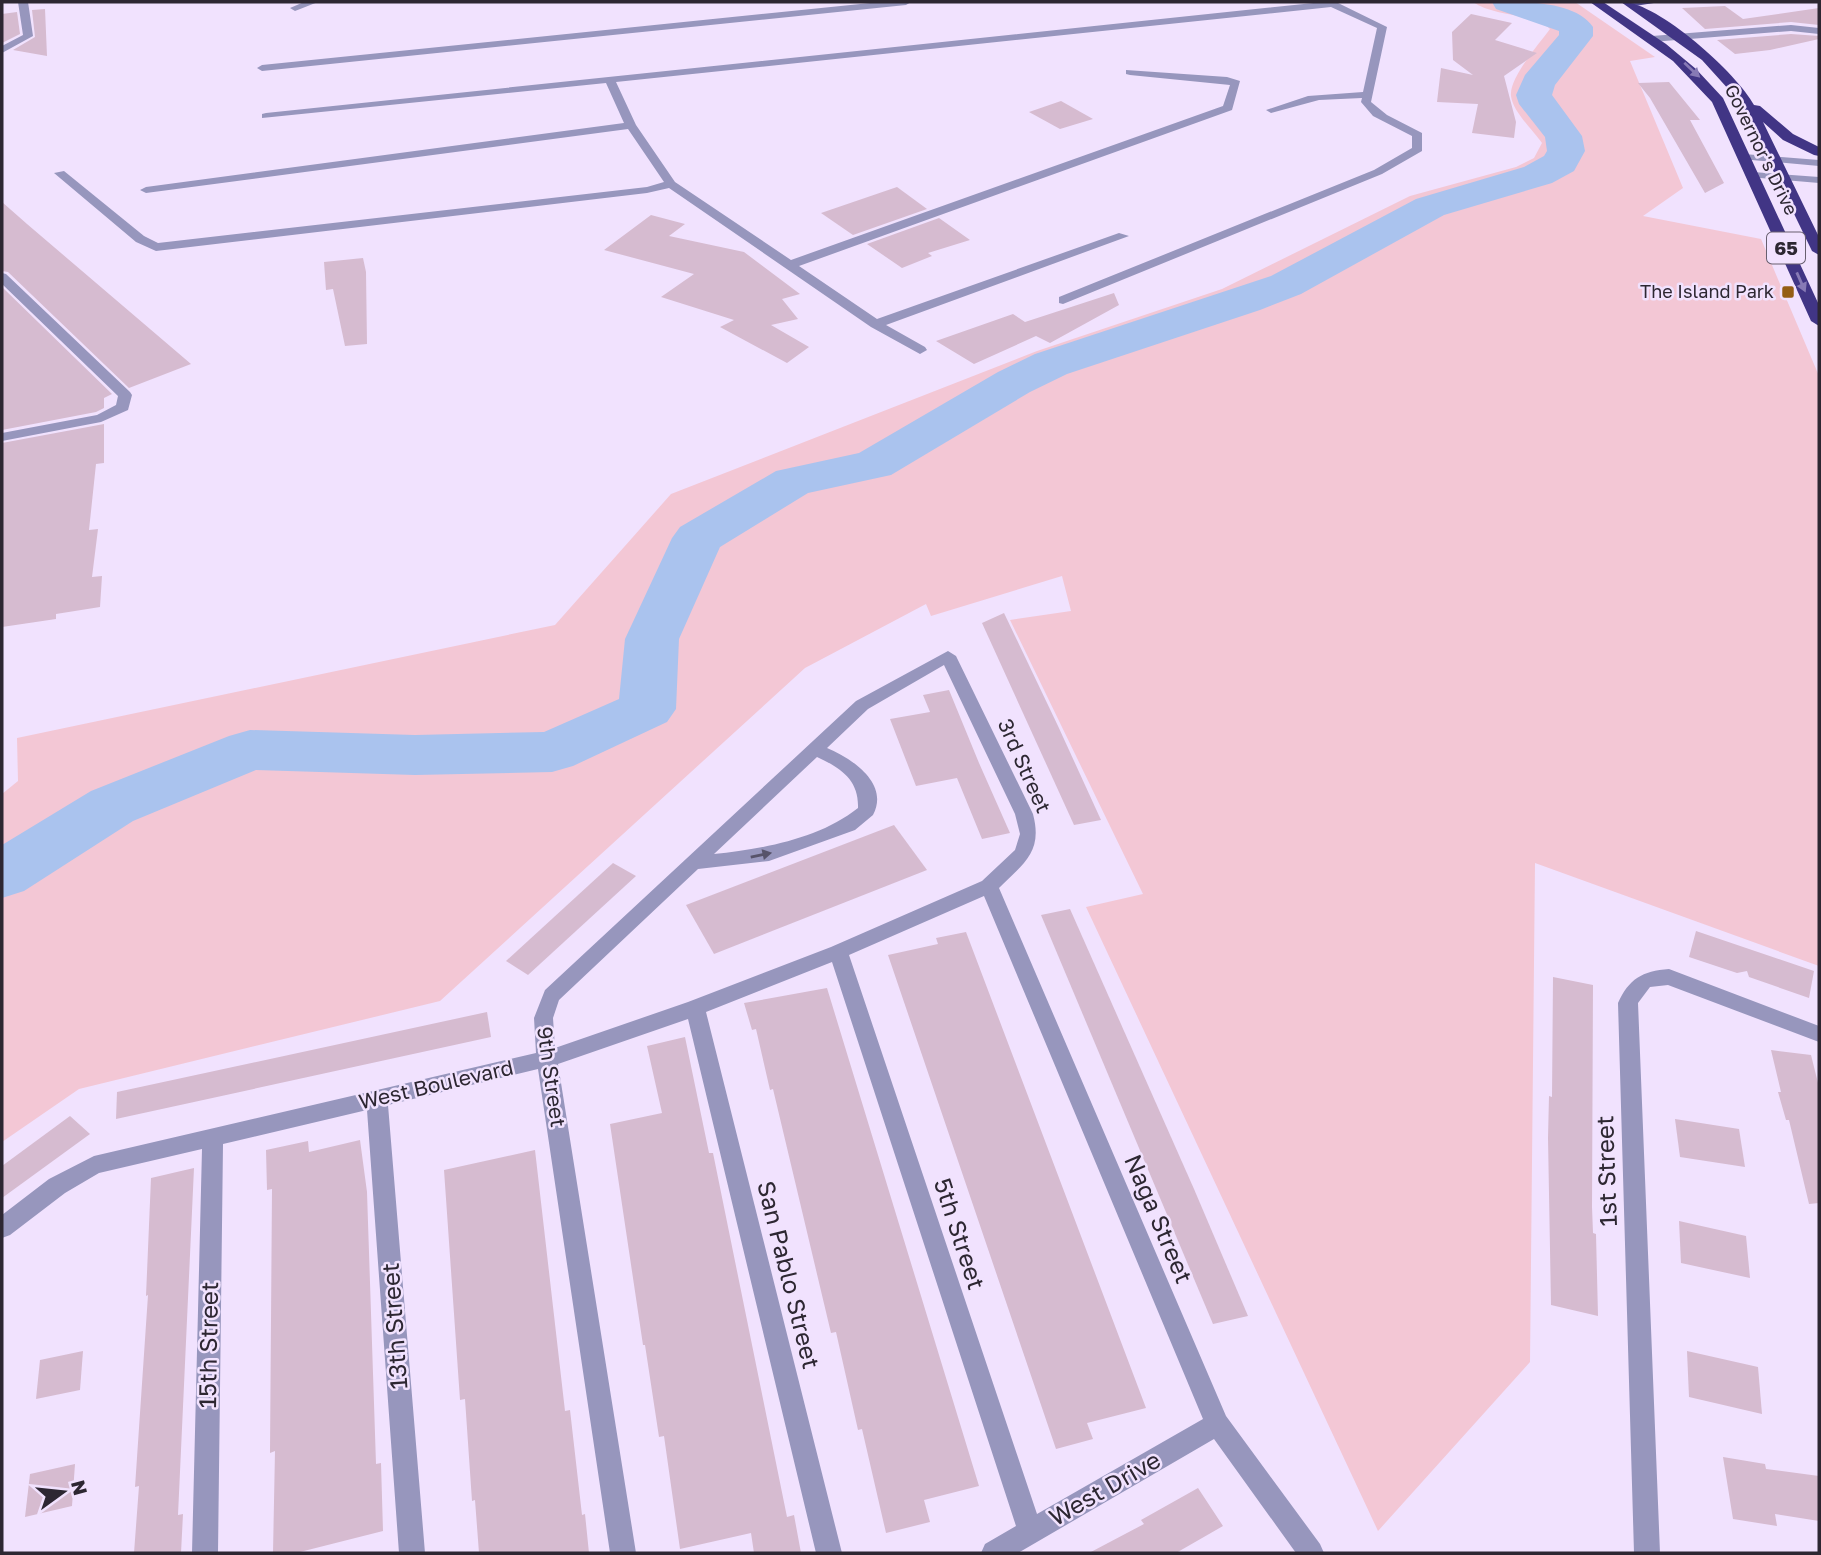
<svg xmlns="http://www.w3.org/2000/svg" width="1821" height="1555" font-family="'Golos Text',sans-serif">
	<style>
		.green { fill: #f3c7d5 }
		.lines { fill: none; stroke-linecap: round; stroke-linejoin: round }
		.river { fill: #aac3ee; fill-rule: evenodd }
		.building { fill: #d6bbd0 }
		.minor { fill: #9796bd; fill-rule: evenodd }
		.major { fill: #575095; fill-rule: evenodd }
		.highway { fill: #413585; fill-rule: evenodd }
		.oneway { fill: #877ab5 }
		.oneway2 { fill: #57536a }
		.poi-dot { fill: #945e15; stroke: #f1e2fe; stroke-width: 2.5 }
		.labels { text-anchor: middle; stroke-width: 5; stroke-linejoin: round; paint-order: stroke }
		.far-street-label { font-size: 18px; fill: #2d2732; stroke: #f1e2fe }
		.far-poi-label { font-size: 18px; fill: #2d2732; stroke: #f1e2fe; text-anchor: end }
		.shield { fill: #f1e2fe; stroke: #685f6f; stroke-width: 2 }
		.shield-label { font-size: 19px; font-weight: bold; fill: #2d2732 }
		.street-label { font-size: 21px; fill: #2d2732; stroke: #f1e2fe }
		.near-street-label { font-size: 24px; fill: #2d2732; stroke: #f1e2fe }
	</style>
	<rect width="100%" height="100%" fill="#f1e2fe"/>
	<path class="green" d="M1473,2H1575L1655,57L1630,61L1683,188L1643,216L1761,239L1819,376V966L1535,863L1530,1362L1378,1531L1086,907L1143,894L1010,620L1071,611L1062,576L931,616L926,604L805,668L440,1001L79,1089L2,1142V794L18,781L17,738L555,625L671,494L1037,351L1222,289L1410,196L1516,167L1534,158L1542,143C1533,130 1513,112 1511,96C1509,78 1539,44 1550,29C1534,13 1494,17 1473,2Z"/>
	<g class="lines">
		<path class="river" d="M1492,2C1522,2 1574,0 1593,27V36L1555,85L1552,95L1582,136L1585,151L1574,171L1552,183L1444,215L1301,294L1260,310L1067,374L1030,392L891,475L808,493L720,547L679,639L676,709L667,722L573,766L552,772L415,775L256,770L133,821L24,891L2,898V845L91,791L229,736L250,730L415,735L544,732L619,699L625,639L672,538L680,527L776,471L859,453L998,372L1035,354L1271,276L1416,199L1524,167L1544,156L1547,151L1545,137L1519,104L1516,95L1525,75L1559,35V31L1496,9Z"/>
	</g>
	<g class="building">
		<polygon points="1725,6 1743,19 1819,8 1819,25 1791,22 1705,29 1682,8"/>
		<polygon points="45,9 47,56 13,50 35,37 32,10"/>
		<polygon points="17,12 20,34 2,43 2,14"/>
		<polygon points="1471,14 1512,23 1495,40 1537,53 1504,76 1516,122 1514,138 1472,133 1478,104 1437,102 1441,68 1473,75 1453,60 1452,32"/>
		<polygon points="1791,34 1819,36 1819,39 1770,50 1735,54 1717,40"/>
		<polygon points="1669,82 1700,120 1690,120 1724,183 1705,193 1650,98 1638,83"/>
		<polygon points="1061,101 1093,119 1060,129 1029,112"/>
		<polygon points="897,187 927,209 853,235 821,213"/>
		<polygon points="2,202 27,224 191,364 129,388 8,272 2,271"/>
		<polygon points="651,215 685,224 669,236 744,252 800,294 782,299 798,319 771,325 809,347 787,363 720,327 734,320 661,297 694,274 604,250"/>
		<polygon points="939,218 970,240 928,253 932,256 902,268 867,244"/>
		<polygon points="363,258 366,272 367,344 345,346 333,289 326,290 324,262"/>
		<polygon points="2,287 112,394 104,398 104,408 96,412 2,430"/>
		<polygon points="1114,293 1119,305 1050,343 1036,336 974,364 936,341 1013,314 1025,322"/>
		<polygon points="104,424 104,463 96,464 89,530 98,529 92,577 102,576 100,607 56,614 56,619 2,627 2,443"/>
		<polygon points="1004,613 1058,726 1101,820 1074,825 982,623"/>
		<polygon points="949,690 979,763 1010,833 982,839 957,778 916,786 890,719 930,712 923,695"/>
		<polygon points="894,825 927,870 714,954 686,905"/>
		<polygon points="613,863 636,876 528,975 506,961"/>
		<polygon points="1070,909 1194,1189 1248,1316 1213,1324 1041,915"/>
		<polygon points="1696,931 1814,971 1809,998 1749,977 1747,971 1737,973 1689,957"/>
		<polygon points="966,932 1146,1408 1087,1423 1093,1439 1056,1449 888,955 938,944 936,938"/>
		<polygon points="1553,977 1593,985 1592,1207 1593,1233 1596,1234 1598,1316 1551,1305 1548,1138 1549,1096 1552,1097"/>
		<polygon points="827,988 979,1486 924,1500 930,1522 886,1533 862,1429 858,1430 836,1332 831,1333 773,1089 770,1090 756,1029 752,1030 744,1003"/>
		<polygon points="487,1012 491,1037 116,1119 117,1092"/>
		<polygon points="685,1037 709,1153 713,1153 787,1517 794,1515 801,1553 754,1553 751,1533 680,1549 664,1436 659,1437 645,1345 643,1345 610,1124 662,1113 647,1046"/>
		<polygon points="1771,1050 1811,1055 1819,1087 1819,1203 1809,1204 1789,1120 1786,1120 1778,1092 1781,1092"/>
		<polygon points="70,1116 90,1134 2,1198 2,1166"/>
		<polygon points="1675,1119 1739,1129 1745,1167 1680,1157"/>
		<polygon points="360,1140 367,1192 376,1464 381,1463 383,1531 296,1553 273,1553 275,1451 270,1453 272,1189 267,1190 266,1150 308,1141 309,1152"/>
		<polygon points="535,1150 565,1411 570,1410 582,1515 585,1514 589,1553 479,1553 475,1500 472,1501 465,1399 460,1400 444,1170"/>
		<polygon points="194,1168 178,1515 183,1514 181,1553 134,1553 139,1486 135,1487 148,1295 146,1296 151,1178"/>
		<polygon points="1679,1221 1746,1236 1750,1278 1681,1263"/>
		<polygon points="83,1351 80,1390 36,1399 40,1360"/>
		<polygon points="1687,1351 1758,1367 1762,1414 1689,1397"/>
		<polygon points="1723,1457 1765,1464 1766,1469 1819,1476 1819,1521 1775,1514 1777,1526 1733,1519"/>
		<polygon points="75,1464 72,1506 25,1517 30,1474"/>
		<polygon points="1198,1488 1223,1526 1176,1553 1089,1553 1144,1524 1141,1520"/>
	</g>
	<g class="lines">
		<g class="minor">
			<polygon points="18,2 28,2 33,36 2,53 2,46 23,35"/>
			<polygon points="304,2 318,2 295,11 290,8"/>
			<polygon points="880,2 911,2 906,5 262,71 257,68 262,65"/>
			<polygon points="1323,2 1336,2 1387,27 1371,102 1387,115 1422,133 1422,151 1382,174 1063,304 1059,303 1059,297 1374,170 1412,148 1412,136 1373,116 1361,102 1362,98 1319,100 1271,113 1266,110 1308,96 1363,92 1377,28 1331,7 616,82 636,125 675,182 791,260 1223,106 1230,85 1130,75 1126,74 1126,70 1227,77 1240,81 1232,110 799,266 877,319 1119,233 1129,236 886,325 925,347 927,350 920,354 871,327 669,188 647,193 156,251 136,242 54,173 64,171 144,236 158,243 647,187 664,182 628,129 146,193 140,190 146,187 624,123 606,83 262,118 262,114 266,113"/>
			<polygon points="1791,25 1819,28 1819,34 1791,31 1652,42 1647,39 1652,36"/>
			<polygon points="1744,154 1819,160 1819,166 1740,159 1738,157"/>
			<polygon points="1753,172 1819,177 1819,183 1749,177 1749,173"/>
			<polygon points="2,273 6,274 130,392 132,395 128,410 101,422 2,441 2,433 97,415 116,405 118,396 2,284"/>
			<path d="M948,651L956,656L1033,814C1043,852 1024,863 999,888L1226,1416L1320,1544L1324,1553H1296L1214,1439L1018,1553H981L985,1544L1016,1526L832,962L706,1012L842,1553H816L688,1019L558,1064L636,1553H610L538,1069L388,1105L425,1553H399L367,1110L223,1144L218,1553H192L202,1149L99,1173L65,1193L10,1235L2,1238V1215L49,1179L94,1156L536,1053L534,1018L545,990L856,701ZM944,665L1015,814L1020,834L1015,850L982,881L831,947L688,1002L555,1048L553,1018L559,1000L698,869L769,861L855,830L873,815C890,783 851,758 827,748L868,709ZM817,757C841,768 859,780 858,808C819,839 762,849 714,854ZM984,896L1203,1419L1037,1514L849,955Z"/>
			<path d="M1669,969L1819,1026V1042L1668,985L1650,987L1638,1003L1660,1553H1634L1618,1003C1629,979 1642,971 1669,969Z"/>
		</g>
		<polygon class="major" points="1632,2 1660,2 1629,7 1627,5"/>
		<g class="highway">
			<polygon points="1590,2 1603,2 1666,44 1696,69 1723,98 1819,305 1819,326 1811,321 1712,102 1673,61"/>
			<path d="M1621,2C1656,0 1738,74 1754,105L1760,106L1793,134L1819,147V156L1814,155L1783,140L1763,122L1819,237V255L1812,251L1740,102L1702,60Z"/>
		</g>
	</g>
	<defs><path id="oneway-solid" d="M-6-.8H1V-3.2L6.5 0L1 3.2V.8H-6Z" transform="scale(1.75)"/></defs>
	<g class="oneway">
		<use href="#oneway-solid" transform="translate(1692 70) rotate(43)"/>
		<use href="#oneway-solid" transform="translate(1801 282) rotate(66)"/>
	</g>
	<use class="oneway2" href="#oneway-solid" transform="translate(761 855) rotate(-12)"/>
	<rect class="poi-dot" x="1781" y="285" width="14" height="14" rx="3.5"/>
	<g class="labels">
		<g class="far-street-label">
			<text transform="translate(1761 150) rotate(64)" y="6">Governor's Drive</text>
		</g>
		<g class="far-poi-label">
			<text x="1774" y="298">The Island Park</text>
		</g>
		<rect class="shield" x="1767" y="232.5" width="38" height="31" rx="5"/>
		<g class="shield-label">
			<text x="1786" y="255">65</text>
		</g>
		<g class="street-label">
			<text transform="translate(1024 766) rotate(66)" y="7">3rd Street</text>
			<text transform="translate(551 1077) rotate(82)" y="7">9th Street</text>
			<text transform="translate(436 1085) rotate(-13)" y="7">West Boulevard</text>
		</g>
		<g class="near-street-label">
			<text transform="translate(1607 1171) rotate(-92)" y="8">1st Street</text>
			<text transform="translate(1158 1219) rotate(67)" y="8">Naga Street</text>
			<text transform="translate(959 1234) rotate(72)" y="8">5th Street</text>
			<text transform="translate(788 1275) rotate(76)" y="8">San Pablo Street</text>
			<text transform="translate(395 1326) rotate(-94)" y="8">13th Street</text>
			<text transform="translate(209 1345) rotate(-89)" y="8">15th Street</text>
			<text transform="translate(1105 1489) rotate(-30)" y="8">West Drive</text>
		</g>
	</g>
	<rect width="1821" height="1555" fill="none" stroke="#2d2732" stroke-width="7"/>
	<g transform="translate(63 1492) rotate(75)" stroke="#f1e2fe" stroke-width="5" paint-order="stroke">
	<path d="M0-5L12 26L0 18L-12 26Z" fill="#2d2732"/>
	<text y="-10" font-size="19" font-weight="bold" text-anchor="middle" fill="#2d2732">N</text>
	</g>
</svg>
